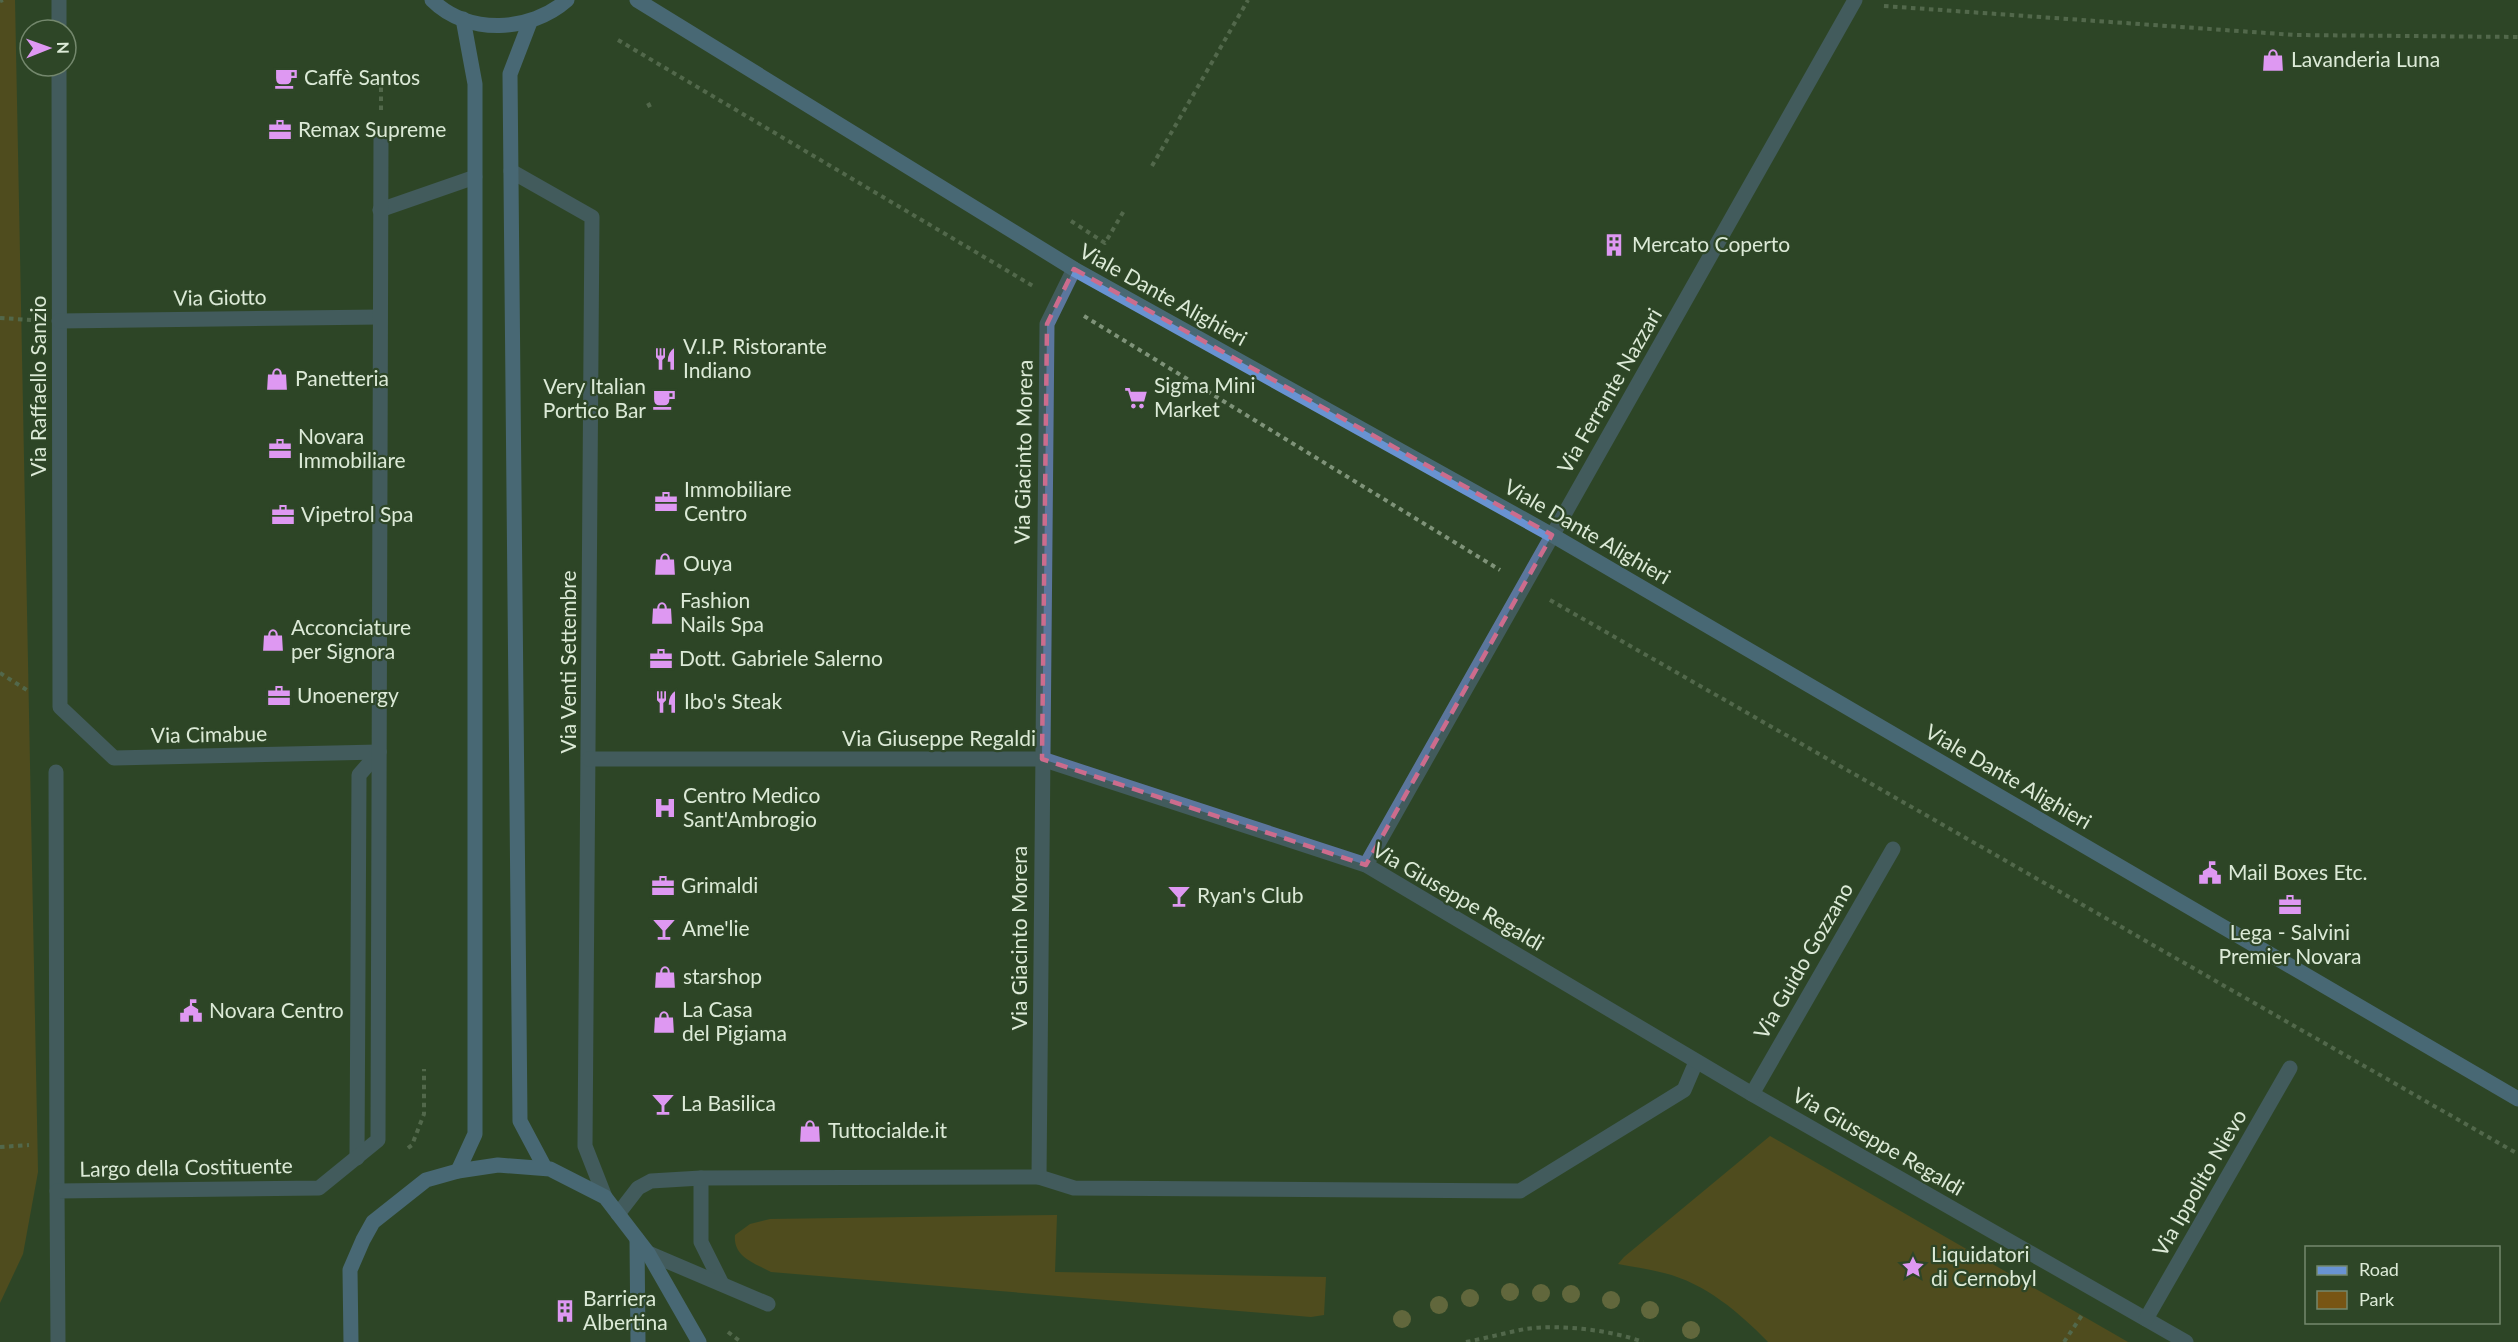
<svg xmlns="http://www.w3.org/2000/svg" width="2518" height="1342" font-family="Lato,sans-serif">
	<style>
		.green { fill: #785514 }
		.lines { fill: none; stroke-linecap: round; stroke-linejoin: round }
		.path { stroke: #7f9379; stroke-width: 4; stroke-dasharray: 4.5 4.5; stroke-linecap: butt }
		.lane { stroke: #5b769d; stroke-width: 15 }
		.street { stroke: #5b769d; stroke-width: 15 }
		.secondary { stroke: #6993d2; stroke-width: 15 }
		.tree { fill: #a09057 }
		.marked { fill: none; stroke: #cc6c8d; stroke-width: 4.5; stroke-dasharray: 12 8; stroke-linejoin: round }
		.labels { text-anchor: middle; stroke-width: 4.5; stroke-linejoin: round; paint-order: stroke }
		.poi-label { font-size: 21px; fill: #dcead7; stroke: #2e4627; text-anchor: start }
		.street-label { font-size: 21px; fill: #dcead7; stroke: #2e4627 }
	</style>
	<rect width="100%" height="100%" fill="#2e4627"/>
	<g class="green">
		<polygon points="0,0 15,0 38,1172 23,1254 0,1303"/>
		<path d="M1770,1136L2128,1342H1768C1740,1313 1705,1283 1664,1273C1649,1269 1634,1267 1618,1264L1624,1257Z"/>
		<path d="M1057,1215L1055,1272L1326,1277L1324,1315L1311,1317L771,1272C754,1263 733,1257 735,1235L750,1224L770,1219Z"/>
	</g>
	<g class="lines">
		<g class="path">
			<polyline points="0,1 3,0"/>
			<polyline points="1884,6 2295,35 2518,37"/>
			<polyline points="618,40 1033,286"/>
			<polyline points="648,103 652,111"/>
			<polyline points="381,110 381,83"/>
			<polyline points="1152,166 1248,0"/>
			<polyline points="1071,221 1105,243 1125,209"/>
			<polyline points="1084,316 1500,570"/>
			<polyline points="0,318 31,320"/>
			<polyline points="1550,600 2518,1154"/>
			<polyline points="0,673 30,692"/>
			<polyline points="0,1147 29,1145"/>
			<polyline points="408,1148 412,1145 424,1114 424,1069"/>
			<polyline points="728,1332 741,1342"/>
			<path d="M1466,1342C1486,1338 1505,1333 1525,1329C1559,1324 1611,1330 1643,1342"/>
			<polyline points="2064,1342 2082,1315"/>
		</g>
		<g class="lane">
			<polyline points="56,772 57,1191"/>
			<polyline points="1039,1177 1074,1188 1520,1191 1684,1090 1696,1062"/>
			<polyline points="701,1178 701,1242 722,1284"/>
			<polyline points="648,1253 768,1304"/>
		</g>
		<g class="street">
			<polyline points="59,0 59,30"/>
			<polyline points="59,66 60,707 114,758 379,752"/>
			<polyline points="511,171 592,217 585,1146 605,1197"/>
			<polyline points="380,210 475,177"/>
			<polyline points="59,321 380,317"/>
			<polyline points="589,759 1042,759 1366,865 1752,1094 2186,1342"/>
			<polyline points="1366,865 1855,0"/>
			<polyline points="1752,1094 1893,849"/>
			<polyline points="357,1158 359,775 379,752"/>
			<polyline points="618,1214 638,1188 651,1181 701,1178 1039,1177 1047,324 1074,269"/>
			<polyline points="2146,1319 2290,1068"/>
			<polyline points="58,1342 57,1191 319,1188 378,1140 381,137"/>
		</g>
		<g class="secondary">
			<path d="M432,0C468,36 531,32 567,0"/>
			<polyline points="637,0 1074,269 1552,535 2518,1099"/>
			<polyline points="530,22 510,74 520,1121 545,1168"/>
			<polyline points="458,1171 475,1134 475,84 463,19"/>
			<polyline points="637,1239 638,1342"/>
			<polyline points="351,1342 350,1270 363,1240 373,1222 426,1180 458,1171 498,1165 550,1169 605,1197 648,1253 699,1342"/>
		</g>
	</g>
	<g class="tree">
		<circle cx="1510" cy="1292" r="9"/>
		<circle cx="1541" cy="1293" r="9"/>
		<circle cx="1571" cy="1294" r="9"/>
		<circle cx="1470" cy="1298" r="9"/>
		<circle cx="1611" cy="1300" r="9"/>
		<circle cx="1439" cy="1305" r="9"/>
		<circle cx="1650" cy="1310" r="9"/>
		<circle cx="1402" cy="1319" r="9"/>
		<circle cx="1691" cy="1330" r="9"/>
	</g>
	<path d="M0 0H2518V1342H0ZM1074,269L1552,535L1366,865L1042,759L1047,324Z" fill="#2e4627" fill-opacity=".55" fill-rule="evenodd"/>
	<path class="marked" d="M1074,269L1552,535L1366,865L1042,759L1047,324Z"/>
	<defs>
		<g id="shop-bare" transform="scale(1.8)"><path d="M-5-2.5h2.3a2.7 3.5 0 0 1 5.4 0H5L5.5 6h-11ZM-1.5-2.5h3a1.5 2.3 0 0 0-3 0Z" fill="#de98f2" stroke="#2e4627" stroke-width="2.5" paint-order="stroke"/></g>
		<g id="cafe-bare" transform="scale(1.8)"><path d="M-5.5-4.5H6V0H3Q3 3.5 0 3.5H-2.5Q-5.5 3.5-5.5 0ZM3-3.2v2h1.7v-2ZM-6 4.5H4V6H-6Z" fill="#de98f2" stroke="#2e4627" stroke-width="2.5" paint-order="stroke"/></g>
		<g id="office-bare" transform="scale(1.8)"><path d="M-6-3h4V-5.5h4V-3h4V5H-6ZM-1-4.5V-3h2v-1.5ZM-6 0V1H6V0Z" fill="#de98f2" stroke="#2e4627" stroke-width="2.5" paint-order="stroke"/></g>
		<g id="building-bare" transform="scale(1.8)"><path d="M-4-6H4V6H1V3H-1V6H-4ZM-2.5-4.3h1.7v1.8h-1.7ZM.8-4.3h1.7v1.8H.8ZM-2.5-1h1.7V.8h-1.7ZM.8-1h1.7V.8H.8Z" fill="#de98f2" stroke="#2e4627" stroke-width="2.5" paint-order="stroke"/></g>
		<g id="restaurant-bare" transform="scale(1.8)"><path d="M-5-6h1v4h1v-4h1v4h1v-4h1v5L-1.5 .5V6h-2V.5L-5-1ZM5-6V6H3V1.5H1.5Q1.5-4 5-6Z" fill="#de98f2" stroke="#2e4627" stroke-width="2.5" paint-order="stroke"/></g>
		<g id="supermarket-bare" transform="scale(1.8)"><path d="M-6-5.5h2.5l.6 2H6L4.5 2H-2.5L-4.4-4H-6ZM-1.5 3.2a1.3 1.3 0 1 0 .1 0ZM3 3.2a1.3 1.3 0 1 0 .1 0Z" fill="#de98f2" stroke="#2e4627" stroke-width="2.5" paint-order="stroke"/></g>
		<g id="hospital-bare" transform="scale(1.8)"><path d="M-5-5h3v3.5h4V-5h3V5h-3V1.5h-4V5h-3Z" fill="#de98f2" stroke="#2e4627" stroke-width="2.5" paint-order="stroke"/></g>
		<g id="civic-bare" transform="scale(1.8)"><path d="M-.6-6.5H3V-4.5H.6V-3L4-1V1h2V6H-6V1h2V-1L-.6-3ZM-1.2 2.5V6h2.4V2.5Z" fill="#de98f2" stroke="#2e4627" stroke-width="2.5" paint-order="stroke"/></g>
		<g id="bar-bare" transform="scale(1.8)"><path d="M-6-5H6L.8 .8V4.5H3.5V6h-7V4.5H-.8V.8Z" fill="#de98f2" stroke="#2e4627" stroke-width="2.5" paint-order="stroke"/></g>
		<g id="sight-bare" transform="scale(1.8)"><path d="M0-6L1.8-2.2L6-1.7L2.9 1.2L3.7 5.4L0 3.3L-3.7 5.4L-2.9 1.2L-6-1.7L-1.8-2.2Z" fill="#de98f2" stroke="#2e4627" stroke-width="2.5" paint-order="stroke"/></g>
	</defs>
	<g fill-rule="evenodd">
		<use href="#shop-bare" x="2273" y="60"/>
		<use href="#cafe-bare" x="286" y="78"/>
		<use href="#office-bare" x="280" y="130"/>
		<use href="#building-bare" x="1614" y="245"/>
		<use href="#restaurant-bare" x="665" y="359"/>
		<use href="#shop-bare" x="277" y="379"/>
		<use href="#supermarket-bare" x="1136" y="398"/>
		<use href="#cafe-bare" x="664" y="399"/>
		<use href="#office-bare" x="280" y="449"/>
		<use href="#office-bare" x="666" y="502"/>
		<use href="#office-bare" x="283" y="515"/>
		<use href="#shop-bare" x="665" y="564"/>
		<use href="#shop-bare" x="662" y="613"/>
		<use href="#shop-bare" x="273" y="640"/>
		<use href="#office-bare" x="661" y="659"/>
		<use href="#office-bare" x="279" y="696"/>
		<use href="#restaurant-bare" x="666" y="702"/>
		<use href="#hospital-bare" x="665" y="808"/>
		<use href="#civic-bare" x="2210" y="873"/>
		<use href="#office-bare" x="663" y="886"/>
		<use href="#bar-bare" x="1179" y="896"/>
		<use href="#office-bare" x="2290" y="905"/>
		<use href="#bar-bare" x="664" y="929"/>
		<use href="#shop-bare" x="665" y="977"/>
		<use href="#civic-bare" x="191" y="1011"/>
		<use href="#shop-bare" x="664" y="1022"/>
		<use href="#bar-bare" x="663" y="1104"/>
		<use href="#shop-bare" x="810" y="1131"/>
		<use href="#sight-bare" x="1913" y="1267"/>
		<use href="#building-bare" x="565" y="1311"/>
	</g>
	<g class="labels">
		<g class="poi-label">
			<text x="2291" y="67">Lavanderia Luna</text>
			<text x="304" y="85">Caffè Santos</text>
			<text x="298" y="137">Remax Supreme</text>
			<text x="1632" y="252">Mercato Coperto</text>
			<text x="683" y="354">V.I.P. Ristorante<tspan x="683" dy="24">Indiano</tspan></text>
			<text x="295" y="386">Panetteria</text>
			<text x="1154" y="393">Sigma Mini<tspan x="1154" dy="24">Market</tspan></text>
			<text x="646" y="394" text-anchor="end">Very Italian<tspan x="646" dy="24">Portico Bar</tspan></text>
			<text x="298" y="444">Novara<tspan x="298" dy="24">Immobiliare</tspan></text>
			<text x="684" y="497">Immobiliare<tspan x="684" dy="24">Centro</tspan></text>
			<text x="301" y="522">Vipetrol Spa</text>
			<text x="683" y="571">Ouya</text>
			<text x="680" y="608">Fashion<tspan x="680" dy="24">Nails Spa</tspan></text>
			<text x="291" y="635">Acconciature<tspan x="291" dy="24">per Signora</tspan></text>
			<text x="679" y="666">Dott. Gabriele Salerno</text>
			<text x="297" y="703">Unoenergy</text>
			<text x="684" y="709">Ibo's Steak</text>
			<text x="683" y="803">Centro Medico<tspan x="683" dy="24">Sant'Ambrogio</tspan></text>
			<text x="2228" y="880">Mail Boxes Etc.</text>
			<text x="681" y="893">Grimaldi</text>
			<text x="1197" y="903">Ryan's Club</text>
			<text x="682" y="936">Ame'lie</text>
			<text x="2290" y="940" text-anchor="middle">Lega - Salvini<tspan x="2290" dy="24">Premier Novara</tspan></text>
			<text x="683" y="984">starshop</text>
			<text x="682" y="1017">La Casa<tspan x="682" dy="24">del Pigiama</tspan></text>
			<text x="209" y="1018">Novara Centro</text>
			<text x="681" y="1111">La Basilica</text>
			<text x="828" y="1138">Tuttocialde.it</text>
			<text x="1931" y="1262">Liquidatori<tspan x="1931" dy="24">di Cernobyl</tspan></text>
			<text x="583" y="1306">Barriera<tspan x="583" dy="24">Albertina</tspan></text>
		</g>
		<g class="street-label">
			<text transform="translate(1163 295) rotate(29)" y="7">Viale Dante Alighieri</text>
			<text transform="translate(220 298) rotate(-1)" y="7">Via Giotto</text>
			<text transform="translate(39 386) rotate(-90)" y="7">Via Raffaello Sanzio</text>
			<text transform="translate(1610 391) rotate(-60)" y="7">Via Ferrante Nazzari</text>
			<text transform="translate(1024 452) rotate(-89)" y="7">Via Giacinto Morera</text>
			<text transform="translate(1587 532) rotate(30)" y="7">Viale Dante Alighieri</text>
			<text transform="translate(569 662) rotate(-90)" y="7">Via Venti Settembre</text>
			<text transform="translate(209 735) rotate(-1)" y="7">Via Cimabue</text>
			<text x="939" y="746">Via Giuseppe Regaldi</text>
			<text transform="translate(2008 777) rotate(30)" y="7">Viale Dante Alighieri</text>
			<text transform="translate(1458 897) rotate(30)" y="7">Via Giuseppe Regaldi</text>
			<text transform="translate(1020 938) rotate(-90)" y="7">Via Giacinto Morera</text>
			<text transform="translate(1804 961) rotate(-60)" y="7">Via Guido Gozzano</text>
			<text transform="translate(1878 1142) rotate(30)" y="7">Via Giuseppe Regaldi</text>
			<text transform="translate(186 1168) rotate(-1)" y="7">Largo della Costituente</text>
			<text transform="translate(2200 1183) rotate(-60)" y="7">Via Ippolito Nievo</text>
		</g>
	</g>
	<rect x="2305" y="1246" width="195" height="78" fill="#2e4627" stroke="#74886d" stroke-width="1.5"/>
	<rect x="2317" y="1266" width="30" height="9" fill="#6993d2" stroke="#74886d" stroke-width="1.5"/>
	<text x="2359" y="1276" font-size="18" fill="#dcead7">Road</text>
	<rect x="2317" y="1291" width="30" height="18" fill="#785514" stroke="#74886d" stroke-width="1.5"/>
	<text x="2359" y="1306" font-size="18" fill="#dcead7">Park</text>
	<g transform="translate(48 48) rotate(89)"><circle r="28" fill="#2e4627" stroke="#74886d" stroke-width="1.5"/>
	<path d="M0-4.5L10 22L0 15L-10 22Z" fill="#de98f2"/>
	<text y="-9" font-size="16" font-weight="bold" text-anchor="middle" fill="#dcead7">N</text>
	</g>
</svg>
